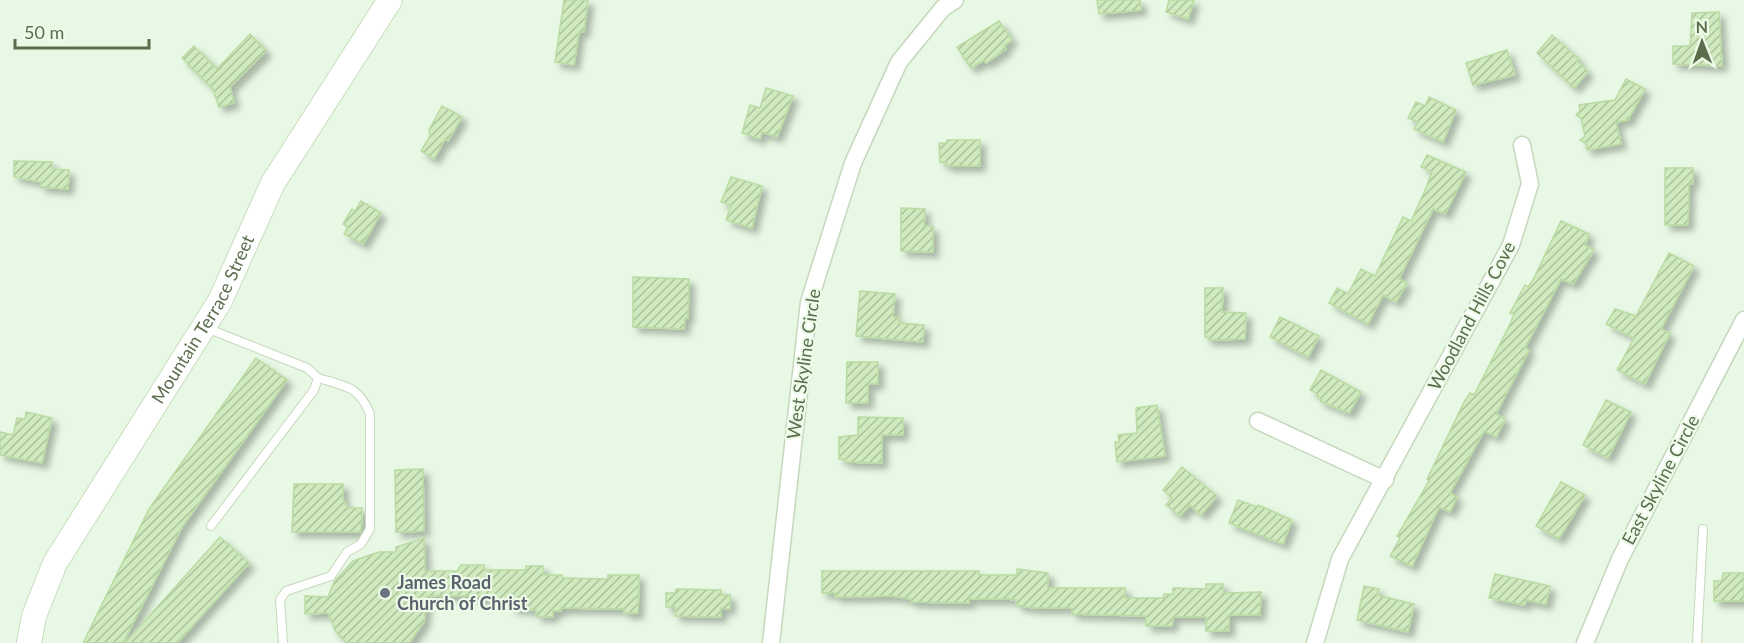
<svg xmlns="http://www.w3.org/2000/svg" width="1744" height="643" font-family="Lato,sans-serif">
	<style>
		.building { fill: url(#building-hatch); stroke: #b9dba2; stroke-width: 1.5; filter: url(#shadow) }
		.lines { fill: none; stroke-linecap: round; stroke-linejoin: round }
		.lane-casing { stroke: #c5d7bc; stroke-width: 10 }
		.street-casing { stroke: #c5d7bc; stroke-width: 19 }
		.secondary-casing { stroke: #c7ddbd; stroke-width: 26 }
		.lane { stroke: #fff; stroke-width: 8 }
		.street { stroke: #fff; stroke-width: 16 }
		.secondary { stroke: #fff; stroke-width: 24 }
		.worship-dot { fill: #6b7280; stroke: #edfce9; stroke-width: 2 }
		.labels { text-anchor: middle; stroke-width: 4.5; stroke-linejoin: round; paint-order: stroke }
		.street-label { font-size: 18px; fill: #5b6d4d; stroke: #edfce9 }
		.worship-label { font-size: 18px; font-weight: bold; fill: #5b616d; stroke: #edfce9; text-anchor: start }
	</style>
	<defs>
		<pattern id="building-hatch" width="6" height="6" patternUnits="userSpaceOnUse" patternTransform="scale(1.5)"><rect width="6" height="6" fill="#d0eabf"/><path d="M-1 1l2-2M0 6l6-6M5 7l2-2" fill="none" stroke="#acc29d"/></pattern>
		<filter id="shadow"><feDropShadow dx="5.5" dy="5.5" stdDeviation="3" flood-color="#0004"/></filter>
	</defs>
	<rect width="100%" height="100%" fill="#e7f9e4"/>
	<g class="building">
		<polygon points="564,0 588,0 584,32 579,32 574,65 555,62"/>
		<polygon points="1097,0 1140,0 1141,10 1099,14"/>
		<polygon points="1169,0 1194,0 1188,19 1166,12"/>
		<polygon points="1719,12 1722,66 1673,64 1673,46 1690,46 1692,13"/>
		<polygon points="999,21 1012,40 1004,46 1006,49 986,63 984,60 971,68 957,47"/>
		<polygon points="250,34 266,51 230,87 234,103 219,107 213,89 182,58 194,46 217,69"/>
		<polygon points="1552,35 1579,59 1577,61 1588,72 1574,88 1537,53"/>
		<polygon points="1507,50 1515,75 1473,85 1466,63"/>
		<polygon points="1626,79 1645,89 1628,120 1616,122 1621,144 1587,150 1586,143 1580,140 1585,136 1581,118 1576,115 1580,111 1579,105 1615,100"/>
		<polygon points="766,88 793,96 777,137 762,132 760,139 742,133 750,105 760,108"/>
		<polygon points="1429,97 1456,110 1443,142 1414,129 1418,122 1408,118 1416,102 1425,106"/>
		<polygon points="442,106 462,117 448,141 445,139 434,159 421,151 430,136 429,130"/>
		<polygon points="947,140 980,140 980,166 947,166 947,163 940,162 939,143 947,143"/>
		<polygon points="1427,155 1466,172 1445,214 1433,209 1399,279 1407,283 1396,302 1383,295 1368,324 1329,303 1337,288 1348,294 1361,269 1375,276 1403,217 1411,221 1426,188 1432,172 1421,167"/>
		<polygon points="14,161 52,162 52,169 69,170 68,189 41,187 41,182 14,177"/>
		<polygon points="1665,168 1693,168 1693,184 1689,183 1688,225 1665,225"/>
		<polygon points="731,177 762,186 752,228 726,220 731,205 721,202"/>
		<polygon points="361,201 381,213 363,244 344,234 348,227 343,224 352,209 355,211"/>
		<polygon points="901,208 925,209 924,226 933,227 933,252 901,251"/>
		<polygon points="1561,221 1589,234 1585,245 1594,250 1573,284 1561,279 1525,348 1529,350 1496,414 1505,419 1496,437 1484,431 1450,493 1457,497 1450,512 1439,507 1412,566 1390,556 1400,538 1397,536 1429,481 1427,479 1464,402 1470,393 1474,395 1511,322 1514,314 1510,313 1525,285 1528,287 1533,280"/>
		<polygon points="1669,253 1694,266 1661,329 1670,333 1645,384 1617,370 1634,338 1606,324 1615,309 1636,316"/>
		<polygon points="633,277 689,279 688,318 685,318 684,329 633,327"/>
		<polygon points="1205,288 1223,288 1222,312 1246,313 1245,339 1209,340 1209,338 1205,337"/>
		<polygon points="860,291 895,294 893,317 899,317 899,323 924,325 923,342 856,336"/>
		<polygon points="1280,317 1319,336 1308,357 1270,337"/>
		<polygon points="256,358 287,380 182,527 123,643 83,643 149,509"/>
		<polygon points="847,362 878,362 878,384 868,384 868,403 846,403"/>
		<polygon points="1321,370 1361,392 1349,413 1320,401 1322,399 1317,396 1318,394 1310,390"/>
		<polygon points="1606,400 1631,412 1608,458 1583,445"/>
		<polygon points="1157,405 1165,456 1117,462 1115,442 1119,442 1118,435 1137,433 1136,408"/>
		<polygon points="26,412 52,418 42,463 0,455 0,432 13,435 17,418 25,419"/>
		<polygon points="858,417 903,418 903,435 882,435 882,463 846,462 846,459 839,459 839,437 858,435"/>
		<polygon points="1182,467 1217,496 1201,515 1190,505 1180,516 1166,505 1172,498 1163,490"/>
		<polygon points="423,469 424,531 396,532 395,470"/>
		<polygon points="1561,482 1585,495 1559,539 1536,526"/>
		<polygon points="294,484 343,484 343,500 348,508 362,508 361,532 292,532"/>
		<polygon points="1238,500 1257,507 1258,505 1292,520 1283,544 1229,523"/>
		<polygon points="220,537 249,563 177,643 125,643"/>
		<polygon points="424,538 425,571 457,571 461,565 484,565 484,570 526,570 526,566 543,566 543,575 562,575 562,578 608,579 608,575 639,575 638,613 624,613 624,609 561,608 561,611 553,611 553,617 536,616 536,610 511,608 511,599 480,600 480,596 427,596 424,622 409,643 347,643 336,632 328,613 305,614 305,596 328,597 334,582 353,561 379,552 396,552 396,547"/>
		<polygon points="1017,569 1048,573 1048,588 1125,588 1125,598 1163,598 1164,594 1173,594 1173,588 1206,589 1206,584 1223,584 1223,593 1261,592 1260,615 1229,615 1229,631 1206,631 1206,617 1173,617 1172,626 1146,626 1146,616 1072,614 1072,608 1033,608 1017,605 1016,600 1008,599 969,599 969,603 911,602 911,599 892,596 835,597 835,593 822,593 822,571 979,571 979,575 1017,575"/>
		<polygon points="1723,573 1744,573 1744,601 1714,601 1714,581 1722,581"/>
		<polygon points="1495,574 1550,586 1546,604 1526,600 1525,605 1489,598"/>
		<polygon points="1364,586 1379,589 1377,595 1414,604 1408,632 1357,620"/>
		<polygon points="676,589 721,590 721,595 730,595 730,609 721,608 721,617 675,616 675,607 666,607 666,593 675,593"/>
	</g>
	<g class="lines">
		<g class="lane-casing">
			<g id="lane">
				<polyline points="204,327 307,368 318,378 314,390 211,526"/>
				<path d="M283,643L280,600L286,591L331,576L347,552L361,544L370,529V414C359,386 345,386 318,378"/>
				<polyline points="1697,643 1703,529"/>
			</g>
		</g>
		<g class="street-casing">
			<g id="street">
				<polyline points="1258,421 1385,480"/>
				<polyline points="771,643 809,302 853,163 899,62 943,8 955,0"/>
				<polyline points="1315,643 1340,559 1511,245 1530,184 1522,145"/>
				<polyline points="1585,643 1620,559 1744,320"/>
			</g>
		</g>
		<g class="secondary-casing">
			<g id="secondary">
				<path id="s1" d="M29,643L34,616L55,563L220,301L273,183L390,0"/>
			</g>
		</g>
		<use href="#lane" class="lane"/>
		<use href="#street" class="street"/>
		<use href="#secondary" class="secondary"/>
	</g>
	<circle class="worship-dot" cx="385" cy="593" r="6"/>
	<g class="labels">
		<g class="street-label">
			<text transform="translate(1472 316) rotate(-62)" y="6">Woodland Hills Cove</text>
			<text dy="6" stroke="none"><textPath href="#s1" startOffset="370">Mountain Terrace Street</textPath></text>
			<text transform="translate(804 364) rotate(-82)" y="6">West Skyline Circle</text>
			<text transform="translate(1661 480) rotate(-62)" y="6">East Skyline Circle</text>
		</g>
		<g class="worship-label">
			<text x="397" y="589">James Road<tspan x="397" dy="21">Church of Christ</tspan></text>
		</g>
	</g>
	<g transform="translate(1702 42) rotate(359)" stroke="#edfce9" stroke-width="4.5" paint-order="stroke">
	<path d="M0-4.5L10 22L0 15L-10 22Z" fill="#5b6d4d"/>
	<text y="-9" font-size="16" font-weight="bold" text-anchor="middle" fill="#5b6d4d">N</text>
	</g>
	<path d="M15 39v9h134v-9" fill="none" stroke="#5b6d4d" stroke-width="3"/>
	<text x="24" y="39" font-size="18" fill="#5b6d4d" stroke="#edfce9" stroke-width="4.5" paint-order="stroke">50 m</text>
</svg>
